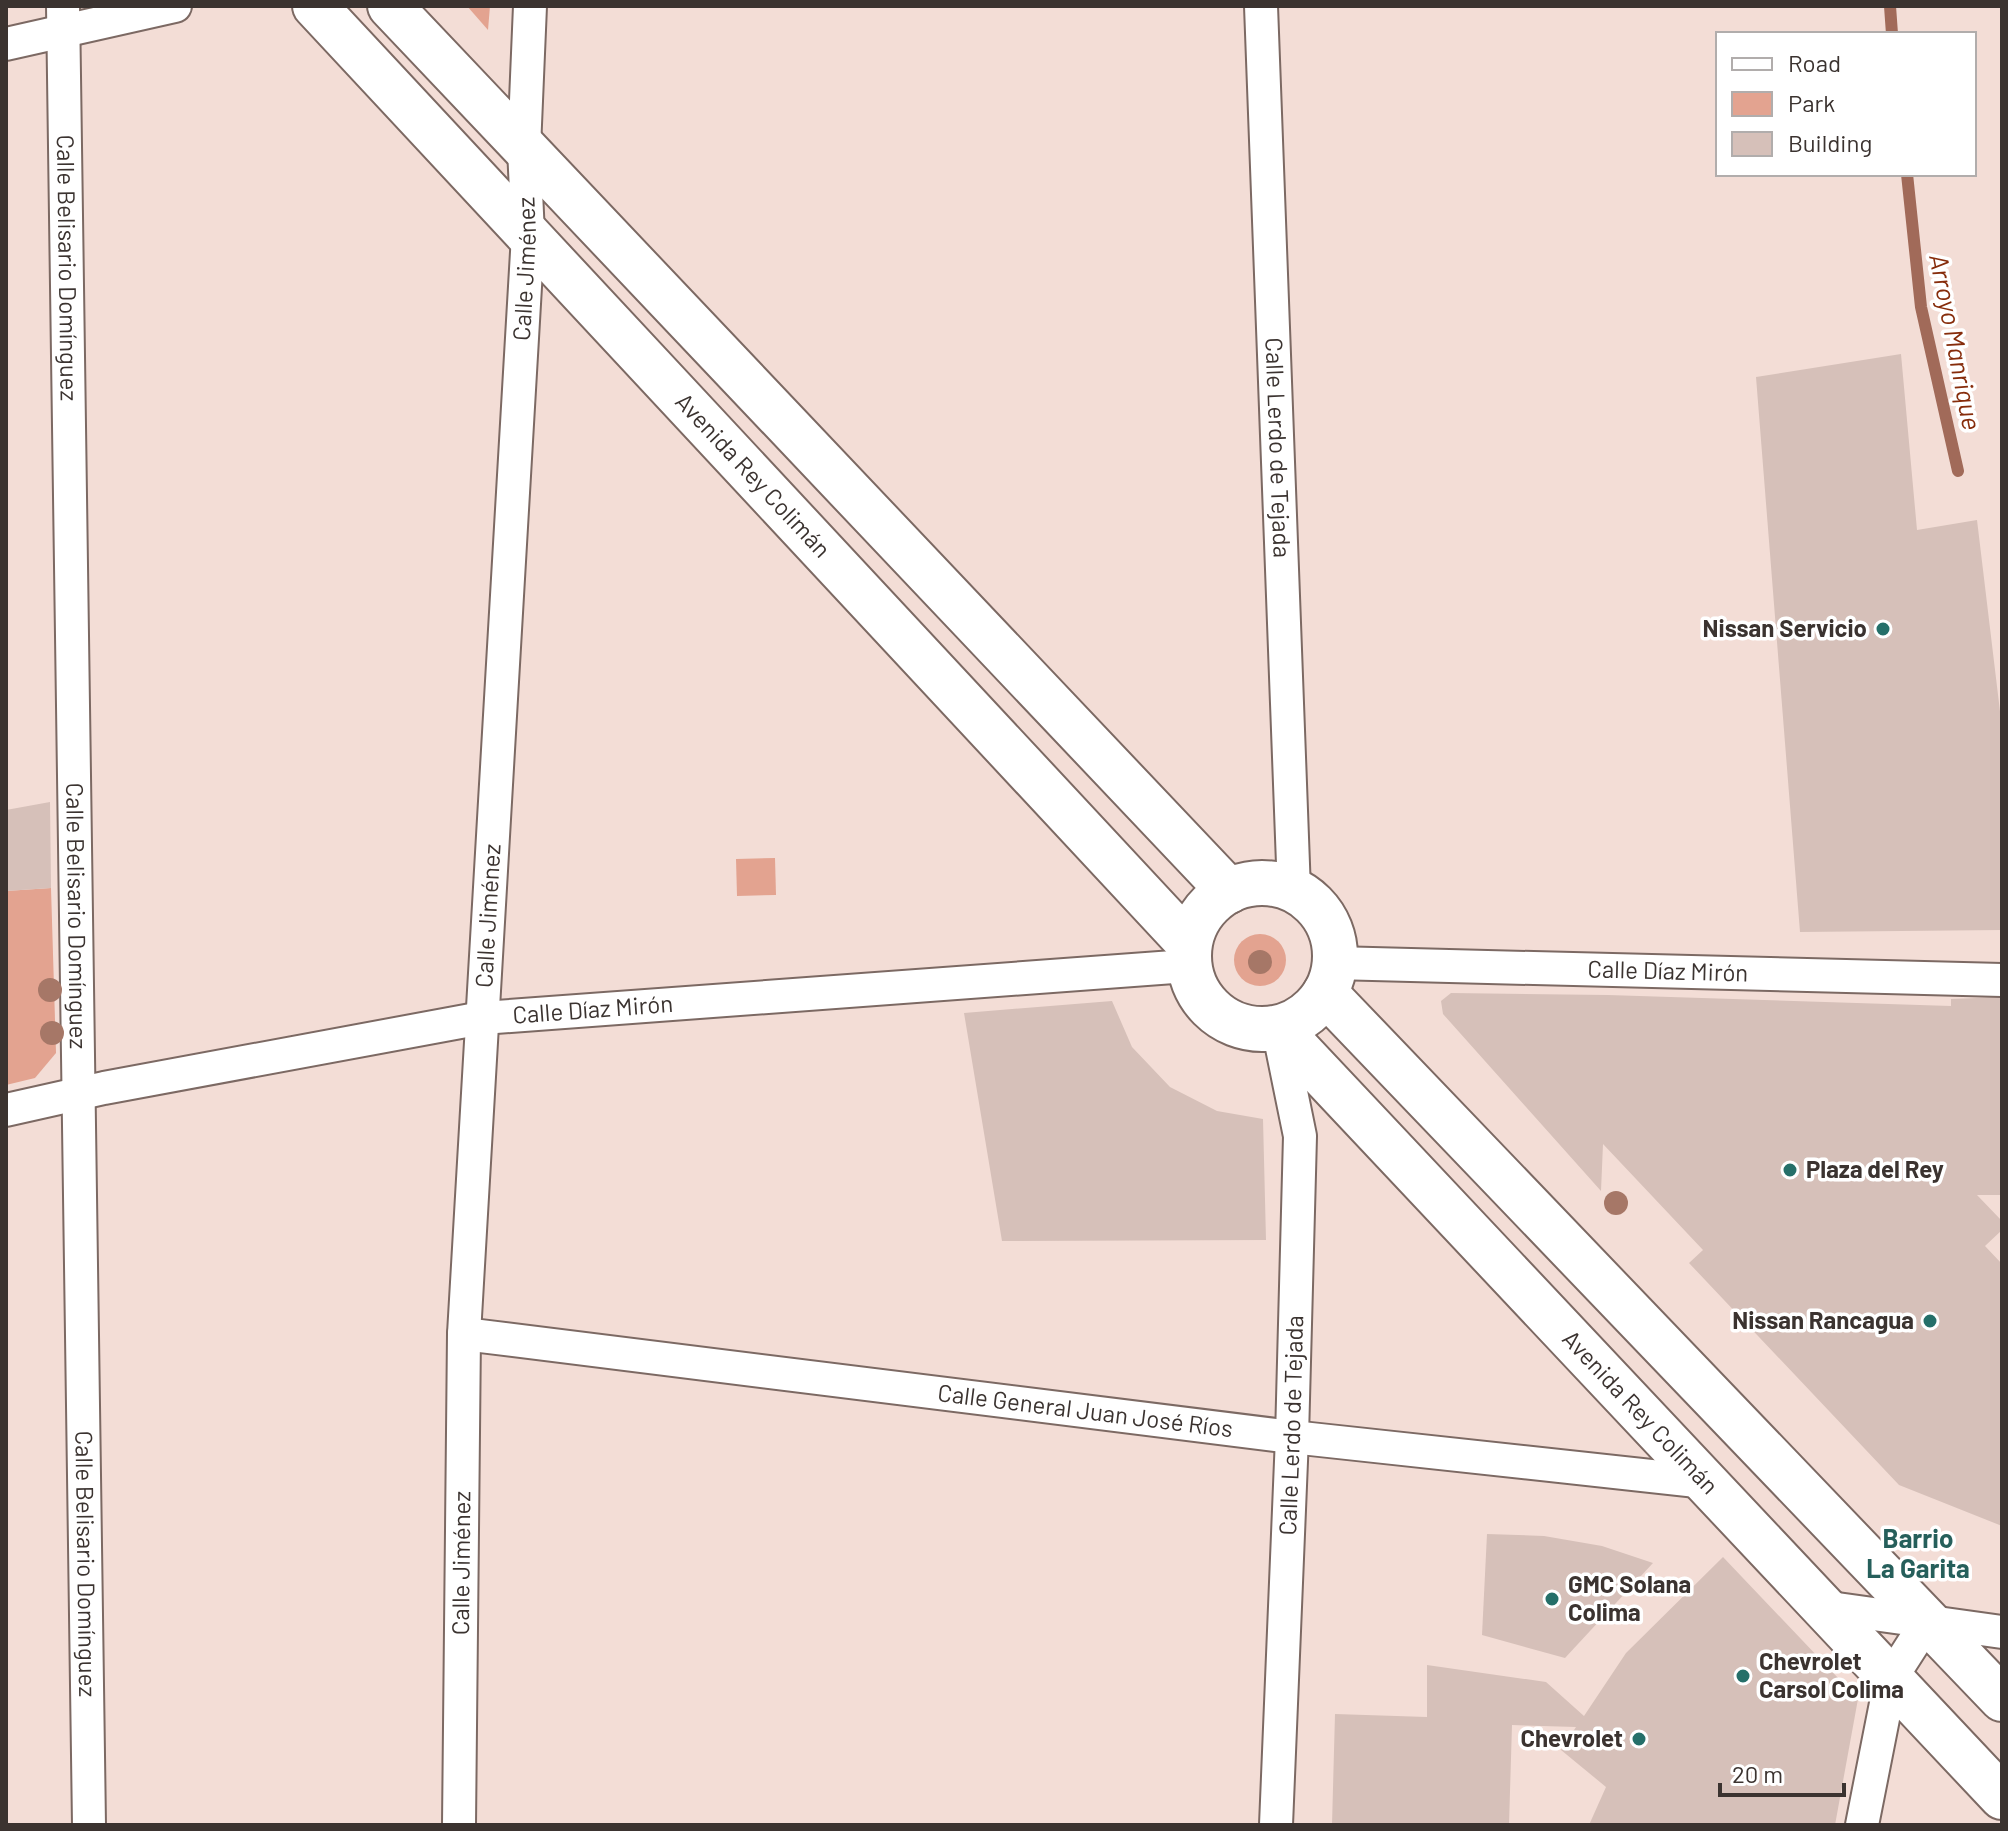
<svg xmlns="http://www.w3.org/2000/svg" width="2008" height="1831" font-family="Barlow,sans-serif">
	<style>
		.green { fill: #e3a390 }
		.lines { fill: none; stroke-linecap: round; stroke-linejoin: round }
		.stream { stroke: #a16a59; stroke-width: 12 }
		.building { fill: #d6c0b9 }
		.minor-casing { stroke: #7c6963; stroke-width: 36 }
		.secondary-casing { stroke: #7c6963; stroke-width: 48 }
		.minor { stroke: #fff; stroke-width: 32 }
		.secondary { stroke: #fff; stroke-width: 44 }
		.tree { fill: #a67767 }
		.poi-dot { fill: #256f69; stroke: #fff; stroke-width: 3 }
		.labels { text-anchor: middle; stroke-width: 7; stroke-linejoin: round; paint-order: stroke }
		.street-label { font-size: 24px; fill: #3b3330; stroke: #fff }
		.poi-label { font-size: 24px; font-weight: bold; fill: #3b3330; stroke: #fff; text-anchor: end }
		.water-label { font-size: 26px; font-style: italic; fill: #862c0b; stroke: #fff }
		.neighbourhood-label { font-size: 26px; font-weight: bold; fill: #265f5b; stroke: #fff }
	</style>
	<rect width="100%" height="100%" fill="#f3ddd6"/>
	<g class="green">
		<polygon points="467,6 490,6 488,30"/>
		<polygon points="775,858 776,895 737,896 736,859"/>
		<polygon points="51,888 56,1053 35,1078 6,1085 6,891"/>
		<circle cx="1260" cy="960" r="26"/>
	</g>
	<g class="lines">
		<g class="stream">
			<polyline points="1890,6 1892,34"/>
			<polyline points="1907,174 1921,307 1958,471"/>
		</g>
	</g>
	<g class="building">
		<polygon points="1901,354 1917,530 1977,520 2002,728 2002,930 1800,932 1756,377"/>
		<polygon points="50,802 51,888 6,891 6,810"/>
		<polygon points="1451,993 1608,995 1951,1006 1951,999 2002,997 2002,1195 1977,1195 2002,1221 2002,1230 1985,1246 2002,1264 2002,1526 1899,1485 1689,1263 1703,1250 1603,1144 1601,1191 1443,1014 1441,1001"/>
		<polygon points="1112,1001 1132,1047 1170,1087 1217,1111 1263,1119 1266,1240 1002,1241 964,1013"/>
		<polygon points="1487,1534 1544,1536 1602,1546 1653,1563 1565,1658 1482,1635"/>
		<polygon points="1723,1557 1858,1699 1835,1825 1589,1825 1606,1787 1561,1750 1576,1727 1512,1725 1509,1825 1332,1825 1335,1714 1427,1717 1427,1665 1546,1682 1584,1716 1626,1653"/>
	</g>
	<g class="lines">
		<g class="minor-casing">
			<g id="minor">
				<path id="s1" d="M63,6L89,1825"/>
				<path id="s2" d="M1261,6L1294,891"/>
				<polyline points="6,44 175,6"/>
				<path id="s3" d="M1334,963L2002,980"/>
				<path id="s4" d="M6,1110L104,1088L482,1018L1187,966"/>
				<path id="s5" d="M464,1334L1292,1437L1706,1482"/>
				<polyline points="1823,1607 2002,1632"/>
				<path id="s6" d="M459,1825L464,1334L528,235L524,148L530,6"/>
				<path id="s7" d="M1276,1825L1292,1437L1300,1136L1278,1028"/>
				<polyline points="1862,1825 1891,1678 1927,1622"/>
			</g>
		</g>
		<g class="secondary-casing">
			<g id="secondary">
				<path id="s8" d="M315,6L1189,944"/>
				<polyline points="390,6 1229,891"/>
				<circle cx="1262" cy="956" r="73"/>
				<polyline points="1325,993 2002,1699"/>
				<path id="s9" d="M1278,1028L2002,1797"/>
			</g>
		</g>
		<use href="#minor" class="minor"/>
		<use href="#secondary" class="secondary"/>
	</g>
	<g class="tree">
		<circle cx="1260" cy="962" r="12"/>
		<circle cx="50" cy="990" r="12"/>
		<circle cx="52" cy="1033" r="12"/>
		<circle cx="1616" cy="1203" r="12"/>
	</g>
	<g class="poi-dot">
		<circle cx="1883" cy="629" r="8"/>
		<circle cx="1790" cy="1170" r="8"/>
		<circle cx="1930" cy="1321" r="8"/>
		<circle cx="1552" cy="1599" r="8"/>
		<circle cx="1743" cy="1676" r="8"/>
		<circle cx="1639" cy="1739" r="8"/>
	</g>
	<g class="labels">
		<g class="street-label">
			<text dy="8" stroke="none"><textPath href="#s1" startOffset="262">Calle Belisario Domínguez</textPath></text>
			<text dy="8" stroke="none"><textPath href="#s6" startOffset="1558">Calle Jiménez</textPath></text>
			<text dy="8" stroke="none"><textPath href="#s2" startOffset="442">Calle Lerdo de Tejada</textPath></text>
			<text dy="8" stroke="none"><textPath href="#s8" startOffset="642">Avenida Rey Colimán</textPath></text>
			<text dy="8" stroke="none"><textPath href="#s1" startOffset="910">Calle Belisario Domínguez</textPath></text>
			<text dy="8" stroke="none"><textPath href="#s6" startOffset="910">Calle Jiménez</textPath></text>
			<text dy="8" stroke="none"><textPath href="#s3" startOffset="334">Calle Díaz Mirón</textPath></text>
			<text dy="8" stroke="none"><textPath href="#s4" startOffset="596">Calle Díaz Mirón</textPath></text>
			<text dy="8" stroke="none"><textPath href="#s5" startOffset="626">Calle General Juan José Ríos</textPath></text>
			<text dy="8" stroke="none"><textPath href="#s9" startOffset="528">Avenida Rey Colimán</textPath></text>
			<text dy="8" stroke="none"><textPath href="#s7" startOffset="400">Calle Lerdo de Tejada</textPath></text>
			<text dy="8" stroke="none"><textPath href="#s6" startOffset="262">Calle Jiménez</textPath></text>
			<text dy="8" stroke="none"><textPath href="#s1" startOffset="1558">Calle Belisario Domínguez</textPath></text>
		</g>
		<g class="poi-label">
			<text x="1867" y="637">Nissan Servicio</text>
			<text x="1806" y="1178" text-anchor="start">Plaza del Rey</text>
			<text x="1914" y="1329">Nissan Rancagua</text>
			<text x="1568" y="1593" text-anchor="start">GMC Solana<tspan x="1568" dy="28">Colima</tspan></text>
			<text x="1759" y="1670" text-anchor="start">Chevrolet<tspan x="1759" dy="28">Carsol Colima</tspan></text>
			<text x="1623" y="1747">Chevrolet</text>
		</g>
		<g class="water-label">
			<text transform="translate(1955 342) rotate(79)" y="9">Arroyo Manrique</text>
		</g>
		<g class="neighbourhood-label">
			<text x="1918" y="1548">Barrio<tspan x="1918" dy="30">La Garita</tspan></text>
		</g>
	</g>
	<rect width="2008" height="1831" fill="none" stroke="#3b3330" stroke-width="16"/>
	<rect x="1716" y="32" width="260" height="144" fill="#ffffff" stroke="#b1adac" stroke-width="2"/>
	<rect x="1732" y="58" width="40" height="12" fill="#ffffff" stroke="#b1adac" stroke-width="2"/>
	<text x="1788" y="72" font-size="24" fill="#3b3330">Road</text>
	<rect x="1732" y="92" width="40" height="24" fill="#e3a390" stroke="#b1adac" stroke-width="2"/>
	<text x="1788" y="112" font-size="24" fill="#3b3330">Park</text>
	<rect x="1732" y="132" width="40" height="24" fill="#d6c0b9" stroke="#b1adac" stroke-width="2"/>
	<text x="1788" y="152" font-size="24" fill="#3b3330">Building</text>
	<path d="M1720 1783v12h124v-12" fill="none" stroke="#3b3330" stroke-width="4"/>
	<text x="1732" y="1783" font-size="24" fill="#3b3330" stroke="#ffffff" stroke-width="6" paint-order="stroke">20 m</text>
</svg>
